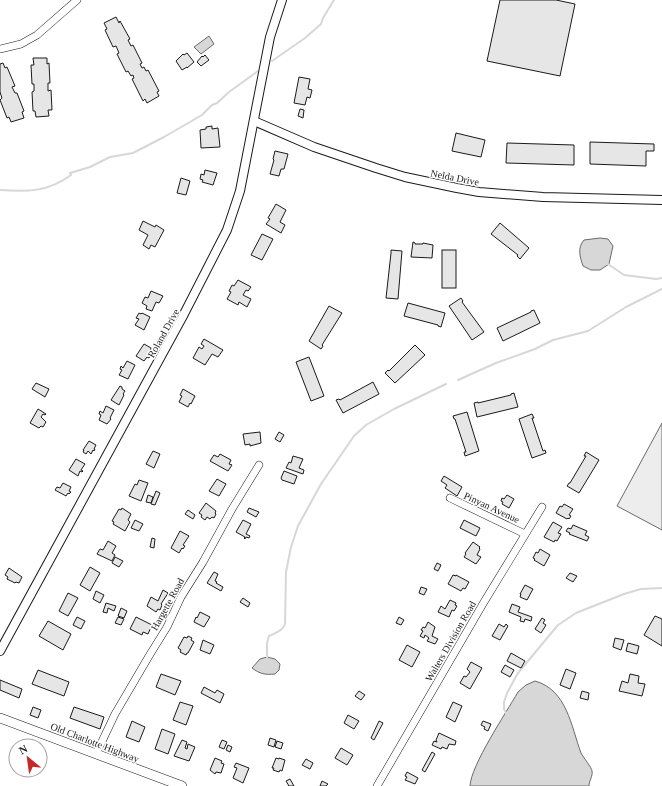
<svg xmlns="http://www.w3.org/2000/svg" width="662" height="786" font-family="Georgia,serif">
	<style>
		.built { fill: #ededed; stroke: #6a6a6a }
		.water { fill: #d7d7d7; stroke: #6a6a6a }
		.lines { fill: none; stroke-linecap: round; stroke-linejoin: round }
		.stream { stroke: #d7d7d7; stroke-width: 2 }
		.building { fill: #e6e6e6; stroke: #1a1a1a }
		.minor-casing { stroke: #1a1a1a; stroke-width: 8 }
		.tertiary-casing { stroke: #1a1a1a; stroke-width: 10 }
		.secondary-casing { stroke: #1a1a1a; stroke-width: 10 }
		.minor { stroke: #fff; stroke-width: 7 }
		.tertiary { stroke: #fff; stroke-width: 8 }
		.secondary { stroke: #fff; stroke-width: 9 }
		.labels { text-anchor: middle; stroke-width: 3; stroke-linejoin: round; paint-order: stroke }
		.street-label { font-size: 10px; fill: #1a1a1a; stroke: #fff }
	</style>
	<rect width="100%" height="100%" fill="#fff"/>
	<polygon class="built" points="662,423 662,530 617,506"/>
	<g class="water">
		<polygon points="209,36 214,44 201,54 194,47"/>
		<path d="M600,238L608,239L613,246L609,264L600,270H591L583,266C580,257 577,248 584,240Z"/>
		<path d="M267,657L275,659L280,664L279,670L275,674C265,675 260,674 252,668L260,659Z"/>
		<path d="M535,681C567,690 571,726 581,753C583,757 592,768 592,771C593,776 589,781 589,786H470C471,765 506,713 518,692L526,685Z"/>
	</g>
	<g class="lines">
		<g class="stream">
			<polyline points="272,61 305,38 321,24 323,18 334,0"/>
			<path d="M0,190C27,192 48,192 71,175L70,173L90,167L110,157L133,153L164,137L202,115L212,105L217,103L229,92L258,71"/>
			<polyline points="608,264 624,275 656,279 662,278"/>
			<polyline points="458,380 496,363 535,349 553,340 588,331 626,307 662,289"/>
			<path d="M267,660V643L269,636C275,633 283,631 285,624L286,572L291,547L298,526L321,484L354,436L366,425L394,409L446,384"/>
			<polyline points="507,715 504,709 504,702 507,693 518,673 558,625 576,613 624,594 641,589 662,588"/>
		</g>
	</g>
	<g class="building">
		<polygon points="500,0 556,0 575,4 560,76 487,61"/>
		<polygon points="116,17 119,23 120,21 130,39 128,40 131,46 133,45 142,63 140,64 142,68 144,67 146,71 148,70 159,91 157,92 159,96 147,103 145,99 143,101 132,79 134,78 133,75 131,76 128,71 126,72 117,54 119,53 116,46 113,47 105,30 107,29 104,23"/>
		<polygon points="187,53 194,62 187,68 187,67 182,70 176,61 183,54 184,55"/>
		<polygon points="205,55 209,60 201,66 197,62 202,56 203,57"/>
		<polygon points="33,58 47,58 47,64 49,63 50,83 48,83 48,91 51,90 52,110 48,110 49,116 36,117 35,111 33,111 32,92 34,91 34,84 32,84 31,65 34,65"/>
		<polygon points="3,63 5,68 7,67 15,86 12,87 15,93 17,93 24,111 22,112 24,118 11,122 9,117 7,118 0,100 2,98 0,92 0,64"/>
		<polygon points="299,77 310,79 308,89 312,90 310,98 307,97 305,105 294,103"/>
		<polygon points="300,109 304,110 303,118 298,116"/>
		<polygon points="212,126 212,129 218,128 220,147 201,148 200,130 206,129 206,127"/>
		<polygon points="456,133 485,140 481,157 452,151"/>
		<polygon points="590,142 654,144 654,151 646,151 646,166 590,164"/>
		<polygon points="507,143 574,145 574,165 506,163"/>
		<polygon points="275,151 288,154 284,169 281,169 279,176 270,174 274,160 273,159"/>
		<polygon points="205,170 217,173 213,185 202,182 203,180 200,179 201,174 204,175"/>
		<polygon points="181,178 190,181 186,195 177,193"/>
		<polygon points="276,204 286,210 280,222 285,225 281,233 266,224 270,219 268,218"/>
		<polygon points="143,221 155,227 156,225 164,230 155,247 151,245 149,249 143,245 148,235 139,230"/>
		<polygon points="500,223 529,248 520,259 517,256 518,255 491,234"/>
		<polygon points="262,234 273,239 262,260 251,255"/>
		<polygon points="413,242 415,243 415,244 423,244 423,243 433,245 432,258 411,257"/>
		<polygon points="391,250 402,251 398,299 386,298 391,253"/>
		<rect x="442" y="250" width="14" height="38"/>
		<polygon points="238,280 251,287 248,291 246,290 243,295 251,299 247,307 239,302 238,305 227,299 231,292 229,291 232,285 234,286"/>
		<polygon points="151,291 163,296 159,303 156,302 152,311 146,309 147,306 142,303 145,297 148,298"/>
		<polygon points="461,298 463,301 462,302 484,332 472,340 449,306"/>
		<polygon points="408,303 445,313 441,327 438,326 438,325 404,316"/>
		<polygon points="329,306 342,313 322,345 323,346 321,349 309,341"/>
		<polygon points="534,310 540,323 503,341 497,328 531,312 531,311"/>
		<polygon points="139,313 141,314 142,313 150,317 144,330 135,325 139,319 136,318"/>
		<polygon points="204,339 223,350 218,357 212,354 205,365 193,358 199,347 202,349 204,346 201,344"/>
		<polygon points="144,344 151,348 150,352 152,353 149,358 147,357 144,361 136,356"/>
		<polygon points="415,345 425,355 395,383 385,373 388,370 389,371"/>
		<polygon points="309,357 324,396 311,401 296,362"/>
		<polygon points="127,361 135,365 128,379 119,375 122,370 120,369 121,366 123,368"/>
		<polygon points="373,382 379,394 343,413 336,400 339,399 340,400"/>
		<polygon points="36,383 49,389 45,397 32,389"/>
		<polygon points="120,386 122,387 122,389 125,391 123,394 124,395 119,405 111,400"/>
		<polygon points="183,389 195,396 191,404 190,403 188,407 179,402 182,396 180,395"/>
		<polygon points="514,393 518,407 477,417 474,403 478,402 478,403 511,395 511,394"/>
		<polygon points="106,406 114,410 110,418 111,419 107,424 99,420 101,415 99,414 100,411 103,413"/>
		<polygon points="38,409 46,414 45,415 43,414 41,417 46,422 43,427 41,426 39,428 30,423"/>
		<polygon points="467,412 479,451 465,456 464,452 466,452 455,419 454,419 453,416"/>
		<polygon points="532,414 534,418 532,418 543,451 545,450 546,453 532,458 519,419"/>
		<polygon points="260,432 261,443 250,446 250,444 245,445 243,434"/>
		<polygon points="279,432 284,435 280,442 275,439"/>
		<polygon points="89,441 96,445 94,449 95,449 94,451 93,450 91,454 88,451 86,454 83,452 84,450 83,450"/>
		<polygon points="153,451 160,454 154,468 146,464"/>
		<polygon points="586,452 599,460 579,493 567,486 569,483 570,483 586,456 584,456"/>
		<polygon points="220,454 231,460 229,464 232,465 228,471 210,461 214,455 218,457"/>
		<polygon points="293,456 303,459 299,468 304,470 303,474 286,468 289,462 291,463"/>
		<polygon points="76,459 85,464 81,470 83,471 82,472 80,471 78,476 69,470"/>
		<polygon points="284,471 297,476 294,484 282,480 281,478"/>
		<polygon points="444,476 462,487 457,496 445,488 447,485 441,481"/>
		<polygon points="217,479 226,484 219,496 209,491"/>
		<polygon points="139,480 148,483 141,501 129,496 135,484 137,485"/>
		<polygon points="63,483 71,487 69,491 71,492 69,494 68,493 66,496 55,490 57,487 60,488"/>
		<polygon points="156,491 160,493 155,505 151,504"/>
		<polygon points="148,495 153,497 151,503 146,502"/>
		<polygon points="507,495 514,499 509,508 502,504 503,502 501,501 502,498 504,499"/>
		<polygon points="206,503 216,511 215,513 216,514 214,518 212,517 210,519 207,517 205,520 201,517 202,515 199,513"/>
		<polygon points="564,504 573,509 569,515 571,516 569,519 568,518 567,519 556,513 560,506 562,507"/>
		<polygon points="122,508 131,514 128,520 130,522 125,531 113,524 114,522 112,521 119,509 121,510"/>
		<polygon points="249,508 259,512 256,517 247,512"/>
		<polygon points="188,510 195,515 193,519 185,514"/>
		<polygon points="135,520 143,524 139,531 131,528"/>
		<polygon points="243,520 251,524 246,534 250,536 249,538 246,537 245,539 244,538 245,537 236,532"/>
		<polygon points="464,520 480,528 476,536 460,528"/>
		<polygon points="553,522 562,527 558,533 561,534 557,541 555,540 554,542 544,537"/>
		<polygon points="573,525 587,531 585,535 589,537 587,541 569,534 570,533 566,531 568,528 571,529"/>
		<polygon points="180,531 189,536 183,545 185,546 183,549 182,548 179,553 171,548"/>
		<polygon points="152,538 155,539 154,548 150,547"/>
		<polygon points="108,541 116,546 112,553 115,555 112,561 97,554 100,549 103,550"/>
		<polygon points="473,542 480,547 479,548 480,549 477,555 481,557 476,564 464,557 466,554 465,553"/>
		<polygon points="540,549 550,555 544,566 534,560 535,559 533,558 536,552 538,553"/>
		<polygon points="115,557 123,561 119,567 112,563"/>
		<polygon points="437,563 441,565 438,571 434,569"/>
		<polygon points="90,567 100,573 90,591 80,585"/>
		<polygon points="9,568 22,577 19,583 16,582 15,583 7,579 8,577 5,575"/>
		<polygon points="214,572 218,574 215,581 217,582 216,583 223,587 221,591 207,583"/>
		<polygon points="570,573 577,576 573,582 566,578"/>
		<polygon points="453,575 456,576 456,575 469,582 465,589 463,588 461,591 448,584"/>
		<polygon points="525,585 533,589 527,600 520,597 521,594 520,594"/>
		<polygon points="421,587 427,589 424,595 419,593"/>
		<polygon points="163,590 168,593 161,604 162,605 160,610 158,609 156,612 147,606 151,597 158,601"/>
		<polygon points="96,591 104,595 100,603 93,599"/>
		<polygon points="68,593 78,598 68,616 59,611"/>
		<polygon points="243,598 250,603 248,607 240,602"/>
		<polygon points="450,600 456,603 455,605 457,606 454,611 452,610 449,617 438,612 441,606 445,609"/>
		<polygon points="106,603 116,606 114,611 108,608 107,613 103,612"/>
		<polygon points="512,604 520,607 518,612 532,617 531,621 525,619 524,622 520,621 521,617 509,612"/>
		<polygon points="121,608 127,611 124,618 118,616"/>
		<polygon points="200,612 210,617 204,627 194,622 196,617 197,618"/>
		<polygon points="655,616 662,619 662,646 644,635"/>
		<polygon points="77,617 85,621 81,629 73,625"/>
		<polygon points="118,617 124,619 121,625 115,623"/>
		<polygon points="136,617 152,625 148,634 143,632 142,635 130,629"/>
		<polygon points="399,617 404,620 401,625 396,623"/>
		<polygon points="542,618 545,620 543,623 546,625 541,633 535,629"/>
		<polygon points="48,621 71,634 63,650 39,636"/>
		<polygon points="428,622 435,627 432,636 438,639 435,644 427,641 429,638 425,635 424,638 420,636 423,631 421,630 423,627 425,628"/>
		<polygon points="499,624 504,627 506,624 508,626 500,640 492,636"/>
		<polygon points="188,636 192,638 191,640 194,642 188,653 187,653 186,655 180,652 181,650 178,648 184,637 187,638"/>
		<polygon points="615,638 624,640 621,650 613,647"/>
		<polygon points="203,640 214,645 210,654 200,650"/>
		<polygon points="628,643 639,646 637,654 626,651"/>
		<polygon points="407,645 420,652 412,667 399,660"/>
		<polygon points="511,653 525,661 521,668 507,661"/>
		<polygon points="471,662 482,668 470,689 460,683 464,676 466,677 470,672 467,669"/>
		<polygon points="505,665 514,670 510,677 501,672"/>
		<polygon points="566,669 576,673 570,689 560,685"/>
		<polygon points="38,670 69,682 64,696 32,684"/>
		<polygon points="161,674 181,681 175,695 156,687"/>
		<polygon points="630,674 639,676 638,683 645,684 642,696 619,691 622,681 628,683"/>
		<polygon points="0,680 22,689 19,698 0,690"/>
		<polygon points="204,687 215,693 217,690 224,694 220,703 201,693"/>
		<polygon points="359,691 365,695 361,700 355,696"/>
		<polygon points="582,691 589,693 588,700 580,698"/>
		<polygon points="180,702 193,706 186,725 173,720"/>
		<polygon points="453,702 462,706 455,722 446,717"/>
		<polygon points="33,707 41,710 38,718 30,715"/>
		<polygon points="74,707 104,717 100,729 70,718"/>
		<polygon points="348,715 359,721 354,729 344,723"/>
		<polygon points="132,721 145,727 139,742 126,737"/>
		<polygon points="379,721 383,723 374,740 371,738"/>
		<polygon points="483,721 491,724 488,731 484,729 485,727 481,725"/>
		<polygon points="162,729 175,734 168,754 155,749"/>
		<polygon points="439,733 456,741 455,745 449,744 447,749 442,747 441,749 432,745 434,741 437,742 436,740"/>
		<polygon points="270,738 276,740 274,747 268,745"/>
		<polygon points="182,740 187,742 185,748 187,749 188,744 195,747 189,761 174,756"/>
		<polygon points="222,740 227,742 224,749 219,747"/>
		<polygon points="277,741 283,743 281,749 275,747"/>
		<polygon points="228,745 232,747 230,752 226,750"/>
		<polygon points="341,748 353,755 347,765 335,758"/>
		<polygon points="432,752 435,754 425,772 422,770"/>
		<polygon points="215,758 222,761 221,763 224,764 221,773 216,772 215,774 210,770"/>
		<polygon points="276,758 279,759 279,758 285,760 282,771 280,770 279,772 273,770 274,768 272,768"/>
		<polygon points="306,759 313,763 310,769 302,765"/>
		<polygon points="236,763 249,768 243,783 233,778 237,768 234,767"/>
		<polygon points="407,772 418,778 415,784 405,780 407,777 405,776"/>
		<polygon points="290,779 294,786 289,786 286,781"/>
		<polygon points="322,781 328,784 326,786 320,786"/>
	</g>
	<g class="lines">
		<g class="minor-casing">
			<g id="minor">
				<polyline points="0,49 21,44 37,35 77,0"/>
				<polyline points="450,498 525,534"/>
				<polyline points="96,754 115,714 149,656 167,627 181,597 203,562 232,509 259,465"/>
				<polyline points="377,786 484,602 542,507"/>
			</g>
		</g>
		<g class="tertiary-casing">
			<g id="tertiary">
				<polyline points="254,121 314,147 376,168 405,177 457,188 479,192 543,197 662,200"/>
				<polyline points="0,651 184,314 227,230 240,191 270,37 282,0"/>
			</g>
		</g>
		<g class="secondary-casing">
			<polyline id="secondary" points="0,718 182,786"/>
		</g>
		<use href="#minor" class="minor"/>
		<use href="#tertiary" class="tertiary"/>
		<use href="#secondary" class="secondary"/>
	</g>
	<g class="labels">
		<g class="street-label">
			<text transform="translate(455 177) rotate(11)" y="4">Nelda Drive</text>
			<text transform="translate(163 333) rotate(-61)" y="4">Roland Drive</text>
			<text transform="translate(492 507) rotate(25)" y="4">Pinyan Avenue</text>
			<text transform="translate(167 604) rotate(-61)" y="4">Hargette Road</text>
			<text transform="translate(450 641) rotate(-60)" y="4">Walters Division Road</text>
			<text transform="translate(95 742) rotate(21)" y="4">Old Charlotte Highway</text>
		</g>
	</g>
	<g transform="translate(28 758) rotate(331)"><circle r="19" fill="#ffffff" stroke="#a3a3a3"/>
	<path d="M0-3L7 15L0 10L-7 15Z" fill="#c62828"/>
	<text y="-6" font-size="11" font-weight="bold" text-anchor="middle" fill="#1a1a1a">N</text>
	</g>
</svg>
